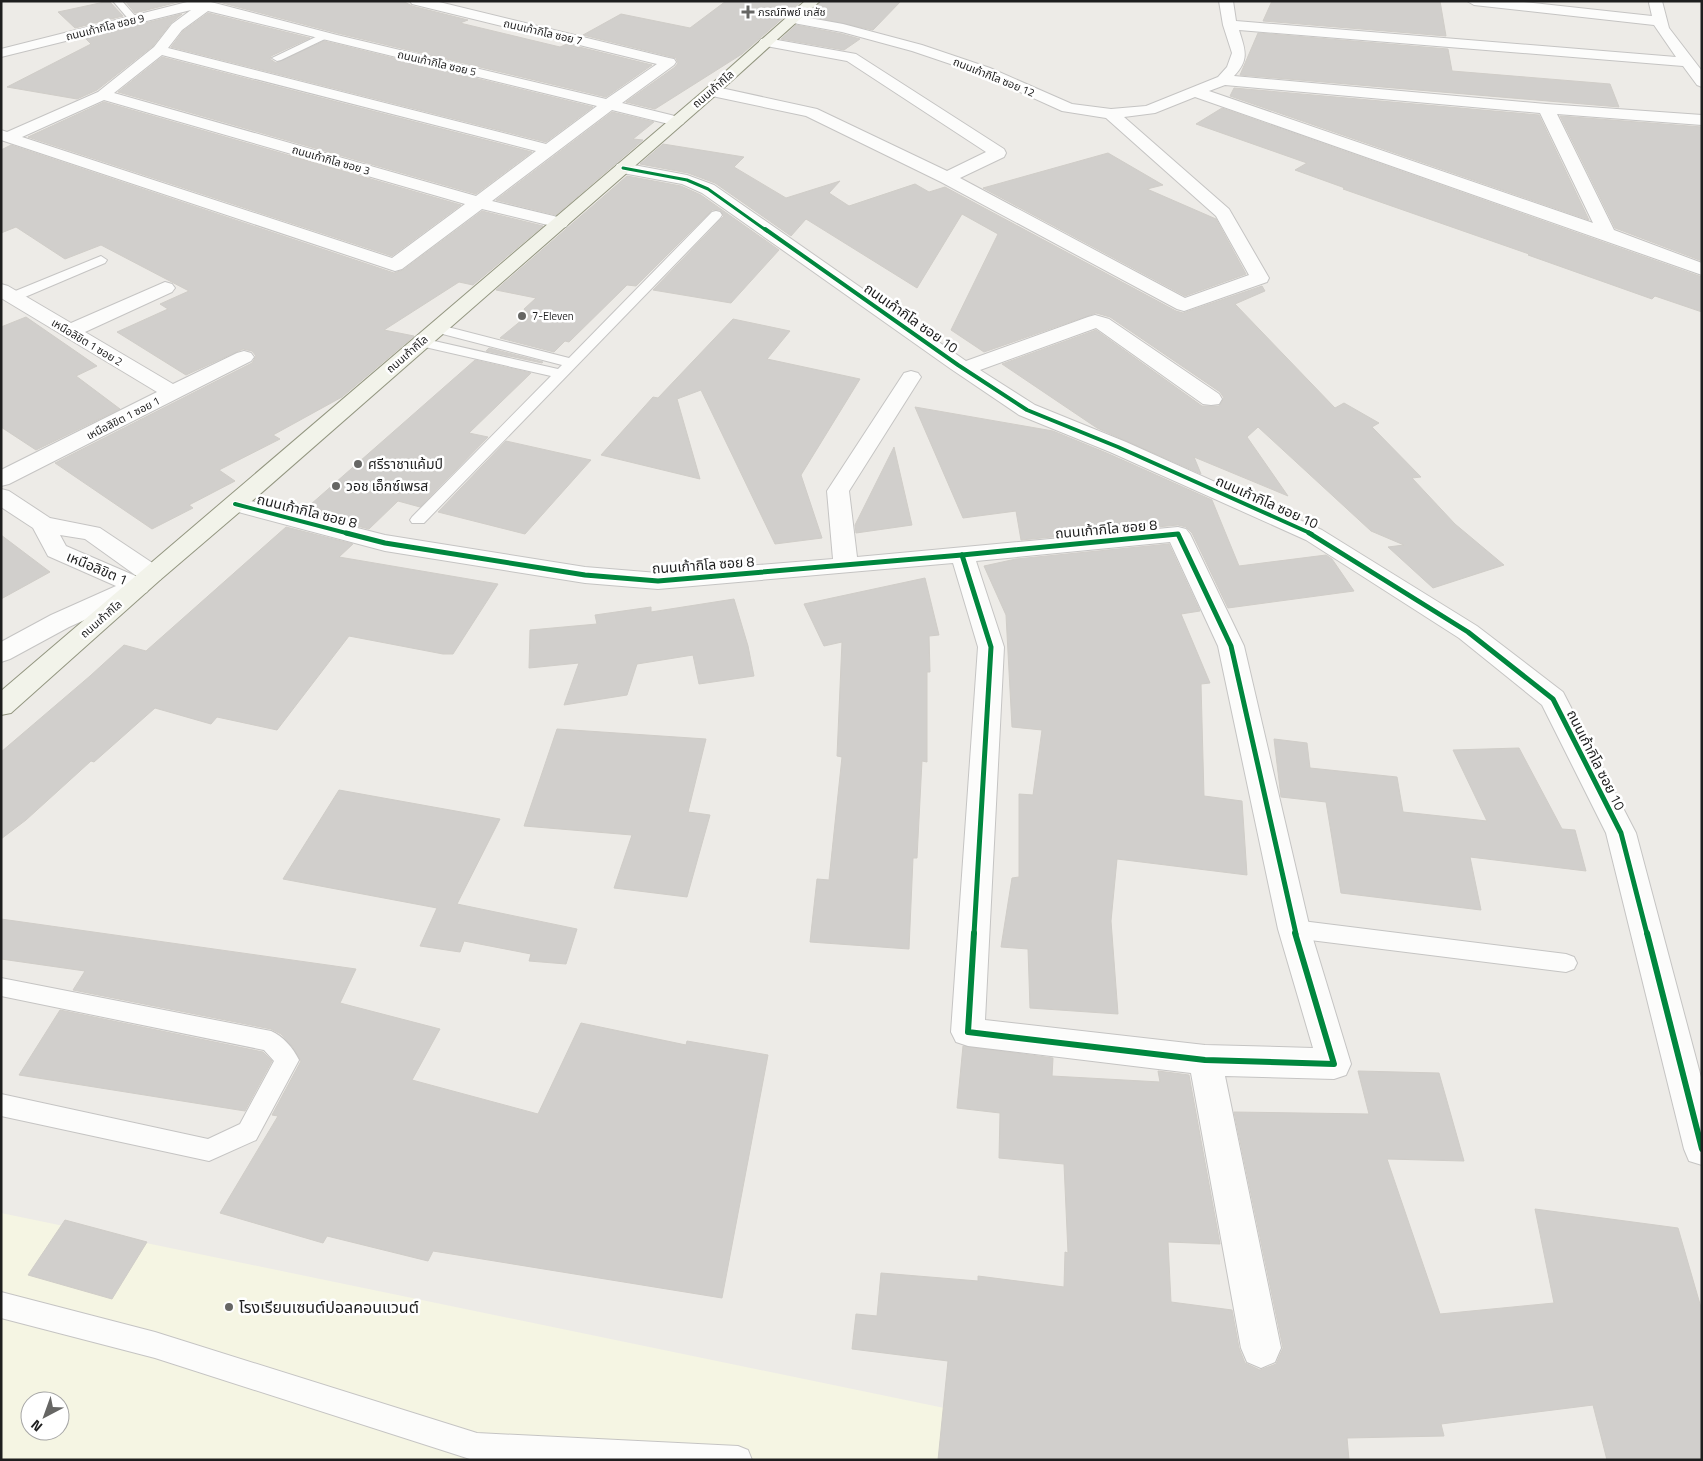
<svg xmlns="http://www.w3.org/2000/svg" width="1703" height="1461" font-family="'Titillium Web','Noto Sans Thai',sans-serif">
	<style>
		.education { fill: #f5f5e3; fill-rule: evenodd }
		.building { fill: #d1cfcc; stroke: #d0cdc8 }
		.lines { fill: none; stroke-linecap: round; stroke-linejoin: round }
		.lane-casing { stroke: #c5c4c3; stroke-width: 2 }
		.street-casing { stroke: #c5c4c3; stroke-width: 2 }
		.secondary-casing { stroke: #939680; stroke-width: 2 }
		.lane { fill: #fcfcfb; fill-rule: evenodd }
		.street { fill: #fcfcfb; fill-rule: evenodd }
		.secondary { fill: #f2f3ea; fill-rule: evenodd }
		.cycleway-far3-casing { stroke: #fff; stroke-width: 5 }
		.cycleway-far2-casing { stroke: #fff; stroke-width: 6 }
		.cycleway-far1-casing { stroke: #fff; stroke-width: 8 }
		.cycleway-casing { stroke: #fff; stroke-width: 9 }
		.cycleway-far3 { stroke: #00873e; stroke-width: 3 }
		.cycleway-far2 { stroke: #00873e; stroke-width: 4 }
		.cycleway-far1 { stroke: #00873e; stroke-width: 5 }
		.cycleway { stroke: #00873e; stroke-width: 6 }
		.poi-dot { fill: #666664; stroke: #fff; stroke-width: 2 }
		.labels { text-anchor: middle; stroke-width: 5; stroke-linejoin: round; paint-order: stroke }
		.far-poi-label { font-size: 11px; fill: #1e1e1e; stroke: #fff; text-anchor: start }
		.far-street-label { font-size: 11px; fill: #1e1e1e; stroke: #fff }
		.street-label { font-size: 14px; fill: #1e1e1e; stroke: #fff }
		.poi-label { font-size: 14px; fill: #1e1e1e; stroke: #fff; text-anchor: start }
		.near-poi-label { font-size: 16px; fill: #1e1e1e; stroke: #fff; text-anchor: start }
	</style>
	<rect width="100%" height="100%" fill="#edebe7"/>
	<path class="education" d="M1,1213L1196,1460H1ZM30,1401H60V1431H30Z"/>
	<g class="building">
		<polygon points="109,1 123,16 75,28 58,12"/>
		<polygon points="125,1 182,1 135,13"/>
		<polygon points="215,1 403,1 412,6 468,20 460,23 560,47 567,44 652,65 606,97 337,33"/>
		<polygon points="726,1 802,1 742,54 655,109 626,102 675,67 678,63 676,58 583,35 621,14 690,28"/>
		<polygon points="822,1 901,1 873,30 807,16"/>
		<polygon points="1272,1 1440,1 1446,36 1263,21"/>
		<polygon points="208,13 310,38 271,56 270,59 276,63 324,41 593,107 546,142 171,47 183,31"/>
		<polygon points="182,14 171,23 153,46 97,90 77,99 7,87 91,44 85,38"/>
		<polygon points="796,25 842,34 860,39 844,50 781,39"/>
		<polygon points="1258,33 1448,49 1452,71 1610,84 1619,107 1240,75"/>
		<polygon points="162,57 532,152 476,194 118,92"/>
		<polygon points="1234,88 1539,115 1589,220 1230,96"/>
		<polygon points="104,102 461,205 392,256 28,137"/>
		<polygon points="1222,108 1702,277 1702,312 1655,296 1652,299 1528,255 1529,254 1343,189 1345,188 1295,170 1307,163 1196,124"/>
		<polygon points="612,112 654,122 633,139 643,140 556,215 496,200"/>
		<polygon points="1560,116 1702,127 1702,261 1615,228"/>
		<polygon points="663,144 744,157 734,167 786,198 840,181 829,193 849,206 915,184 929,192 945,187 1176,311 1183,313 1262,286 1265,291 1235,304 1335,408 1344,403 1379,423 1372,427 1421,477 1412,478 1455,524 1504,565 1433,588 1388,547 1404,545 1371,531 1258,427 1247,437 1288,496 1194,457 1201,474 1097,428 1002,364 1096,330 1202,406 1219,406 1224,398 1220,392 1110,317 1096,313 984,352 951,330 998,234 962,214 917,288 806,219 791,236 715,183 688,173 640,164"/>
		<polygon points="11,145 394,273 403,270 482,211 543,226 473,285 459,282 384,330 414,336 342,397 273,435 280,439 219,470 235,481 189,505 193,508 152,529 55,463 252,363 256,356 252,351 243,349 186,375 117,332 168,309 160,304 189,291 101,245 65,259 16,227 1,233 1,150"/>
		<polygon points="1108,153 1163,185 1147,189 1216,219 1246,274 1185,296 983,188"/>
		<polygon points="627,176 681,186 701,195 779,250 731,303 653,290 724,216 720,210 712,210 636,286 627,285 569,342 565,341 554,352 500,338 528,315 524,309 536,298 496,290"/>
		<polygon points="26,317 97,366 76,376 120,409 36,450 1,427 1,327"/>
		<polygon points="733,319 790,331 767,359 860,379 801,475 822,538 775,544 701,390 677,399 700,479 601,455 653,397 658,398"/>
		<polygon points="489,348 543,362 542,363 486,351"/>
		<polygon points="475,360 531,373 469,433 488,437 420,507 398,501 369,529 302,512"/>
		<polygon points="915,407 1053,431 1109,454 1212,500 1239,566 1326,555 1332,559 1354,591 1228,608 1192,533 1186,527 1178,525 1021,540 1016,511 963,518"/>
		<polygon points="506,441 591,460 525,534 438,512"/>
		<polygon points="894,447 912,525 856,533 855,525"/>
		<polygon points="286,527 353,544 339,557 498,584 453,654 443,654 349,636 277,730 217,717 211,724 155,708 94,762 91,761 26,820 1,839 1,752 90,676 124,645 146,651"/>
		<polygon points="1,535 50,572 1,599"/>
		<polygon points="1169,544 1200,611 1181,614 1210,683 1201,684 1204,796 1242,801 1247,875 1117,859 1111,921 1118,1014 1030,1008 1028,949 1001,947 1012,878 1019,877 1019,794 1033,795 1042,730 1012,727 1006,615 984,566 1016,559"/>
		<polygon points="925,578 939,635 929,636 930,672 927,672 927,762 922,761 917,858 913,858 909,949 810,942 817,879 829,880 842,757 837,756 842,642 824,646 804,604"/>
		<polygon points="734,599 748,646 754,676 699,684 693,655 637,664 627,695 564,705 579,663 529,668 530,630 597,624 595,615 651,607 651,612"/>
		<polygon points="557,729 706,739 688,812 710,815 687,897 614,888 632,835 524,826"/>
		<polygon points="1274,739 1307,743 1310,768 1397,777 1403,812 1487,821 1453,750 1519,748 1562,829 1575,830 1586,871 1470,857 1481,910 1341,893 1326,802 1281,797"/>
		<polygon points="339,790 500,819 457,904 577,929 566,964 529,961 531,954 464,941 460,952 420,946 437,908 283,879"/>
		<polygon points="1,919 356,969 340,1003 440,1029 412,1080 538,1114 581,1023 686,1045 687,1041 768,1055 722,1298 433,1251 428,1261 327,1236 323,1243 220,1213 278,1116 272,1115 301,1061 292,1046 281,1034 271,1029 73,990 85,971 1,959"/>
		<polygon points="60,1010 263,1052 272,1061 245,1111 19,1075"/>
		<polygon points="963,1046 1053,1058 1052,1076 1160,1082 1158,1071 1189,1075 1220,1244 1168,1242 1171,1302 1232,1310 1239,1348 1245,1363 1260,1370 1276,1364 1283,1348 1234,1112 1369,1114 1358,1071 1439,1073 1464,1161 1387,1159 1440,1314 1554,1303 1535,1209 1678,1228 1702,1311 1702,1460 1607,1460 1593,1405 1441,1424 1444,1436 1347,1438 1349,1460 938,1460 948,1361 852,1349 856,1314 877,1316 881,1273 978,1281 978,1276 1064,1287 1065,1252 1068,1253 1064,1164 999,1158 1000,1113 957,1108"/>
		<polygon points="65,1220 147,1242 112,1299 28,1275"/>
	</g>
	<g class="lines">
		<g class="lane-casing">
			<g id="lane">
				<polygon points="113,1 122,1 137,18 137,22 131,22"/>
				<polygon points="324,33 327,34 327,38 281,60 277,61 272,58"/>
				<polygon points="716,211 720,212 722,215 720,218 424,523 412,523 410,520 412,517 551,376 416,345 414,342 416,339 421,338 558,369 562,365 431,331 429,328 436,324 569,358 712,212"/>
				<polygon points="101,256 107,260 105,263 18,300 8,300 6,297 8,294"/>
				<polygon points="1294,920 1566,954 1574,957 1577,963 1574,969 1566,972 1294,938 1286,935 1283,929 1286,923"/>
				<path d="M1,978L271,1031C283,1036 293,1048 299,1060L256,1140L209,1161L1,1116V1094L208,1139L240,1124L274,1061L264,1050L1,996Z"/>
				<polygon points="1,1292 155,1332 477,1433 738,1446 748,1450 752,1460 473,1460 155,1358 1,1318"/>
			</g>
		</g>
		<g class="street-casing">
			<g id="street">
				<path d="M191,1H207L337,35L606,99L657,64L412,4L410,1H435L669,58L674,59L676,62L674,65L622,103L683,118L685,121L683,124L677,126L612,110L492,201L566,219L569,223L566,227L560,228L482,209L402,269L395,271L1,140V130L7,132L98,92L154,47L172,24L191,10L1,57V49ZM208,11L597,106L546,144L168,48L182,30ZM162,55L536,151L476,196L114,93ZM104,100L465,204L392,258L22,137Z"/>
				<path d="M1219,1H1233L1236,21L1676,57L1654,25L1474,5L1467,1H1515L1652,16L1649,3L1650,1H1662L1669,28L1702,71V87L1697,85L1683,66L1239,30C1245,50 1250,59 1234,76L1546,104L1702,115V125L1557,114L1614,230L1702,263V275L1195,97L1155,113L1124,117L1229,209L1269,278L1267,282L1184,311L1177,309L941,182L806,116L712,96L707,94L704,91L707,88L712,86L817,109L947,171L986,152L847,61L766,46L761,45L759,42L761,39L766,38L856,54L1004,149L1006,153L1004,157L960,178L1185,298L1249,275L1216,216L1106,118L1062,111L980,74L912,51L842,32L788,22L786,19L793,15L843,24L922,45L990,68L1072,104L1111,109L1146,106L1218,77L1227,67L1232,53L1223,25ZM1225,85L1540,113L1593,223L1209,91Z"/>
				<polygon points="623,163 687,175 714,185 966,361 1088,317 1095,315 1109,319 1219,394 1222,399 1219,404 1211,405 1203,404 1096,328 980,370 1035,405 1126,442 1322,530 1477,626 1563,692 1636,833 1702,1081 1702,1165 1689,1161 1684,1149 1606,833 1542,705 1459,638 1306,540 1110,452 1019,415 951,369 702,193 682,184 617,172 615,168 617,164"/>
				<polygon points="165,282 172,284 175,288 172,292 85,332 173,384 237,353 244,351 251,353 254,357 251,361 9,484 1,486 1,470 157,392 1,298 1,284 8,286 71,323"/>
				<path d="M911,371L918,373L921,377L849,491L857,557L1178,527L1186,529L1190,534L1244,646L1310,929L1351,1064L1346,1075L1334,1079L1225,1076L1281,1348L1275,1362L1261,1368L1247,1362L1241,1348L1191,1073L968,1046L956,1042L951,1032L978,647L953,563L658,589L585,583L385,551L227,509L223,504L227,499L235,497L385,535L585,567L658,573L833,559L827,491L904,373ZM1170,542L1218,646L1278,929L1313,1048L1205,1045L985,1020L1004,647L976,561Z"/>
				<path d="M1,489L9,491L50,518L100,528L160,568L163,574L160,580L147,581L150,586L147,592L69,627L10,659L1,662V642L51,615L116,586L48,556L33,528L1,507ZM60,535L85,539L138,577L66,546Z"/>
			</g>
		</g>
		<g class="secondary-casing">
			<polygon id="secondary" points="805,1 820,1 717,94 243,509 160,580 11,713 1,715 1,691 707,88"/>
		</g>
		<use href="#lane" class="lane"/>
		<use href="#street" class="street"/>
		<use href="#secondary" class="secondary"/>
		<g class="cycleway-far3-casing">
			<polyline id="cycleway-far3" points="623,168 687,180 708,189 767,231"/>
		</g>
		<g class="cycleway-far2-casing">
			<g id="cycleway-far2">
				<polyline points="765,229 958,365 1027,410 1118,447 1312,534"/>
				<polyline points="235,504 350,534"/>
			</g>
		</g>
		<g class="cycleway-far1-casing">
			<g id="cycleway-far1">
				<polyline points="346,533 385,543 585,575 658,581 962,555"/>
				<polyline points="1309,533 1468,632 1553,699 1621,833 1647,934"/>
				<polyline points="962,555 991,647 974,934"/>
				<polyline points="962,555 1178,534 1231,646 1296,934"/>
			</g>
		</g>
		<g class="cycleway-casing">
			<g id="cycleway">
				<polyline points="974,933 968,1032 1205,1060 1334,1064 1295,933"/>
				<polyline points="1647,933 1702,1149"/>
			</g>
		</g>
		<use href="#cycleway-far3" class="cycleway-far3"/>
		<use href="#cycleway-far2" class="cycleway-far2"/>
		<use href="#cycleway-far1" class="cycleway-far1"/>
		<use href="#cycleway" class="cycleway"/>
	</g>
	<g class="poi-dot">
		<path d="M745.5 4.5h5v5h5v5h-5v5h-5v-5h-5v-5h5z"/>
		<circle cx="522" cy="316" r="5"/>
		<circle cx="358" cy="464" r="5"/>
		<circle cx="336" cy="486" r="5"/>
		<circle cx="229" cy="1307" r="5"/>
	</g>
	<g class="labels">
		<g class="far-poi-label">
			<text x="758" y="16">ภรณ์ทิพย์ เภสัช</text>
			<text x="532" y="320">7-Eleven</text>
		</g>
		<g class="far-street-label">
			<text transform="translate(105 27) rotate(-14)" y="4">ถนนเก้ากิโล ซอย 9</text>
			<text transform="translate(543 32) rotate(13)" y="4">ถนนเก้ากิโล ซอย 7</text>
			<text transform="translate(437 63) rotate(13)" y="4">ถนนเก้ากิโล ซอย 5</text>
			<text transform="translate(994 77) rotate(22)" y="4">ถนนเก้ากิโล ซอย 12</text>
			<text transform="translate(713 89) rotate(-41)" y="4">ถนนเก้ากิโล</text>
			<text transform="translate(331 160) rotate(16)" y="4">ถนนเก้ากิโล ซอย 3</text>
			<text transform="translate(87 342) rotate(31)" y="4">เหนือลิขิต 1 ซอย 2</text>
			<text transform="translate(407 354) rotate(-41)" y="4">ถนนเก้ากิโล</text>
			<text transform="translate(123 418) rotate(-27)" y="4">เหนือลิขิต 1 ซอย 1</text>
			<text transform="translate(101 619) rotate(-41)" y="4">ถนนเก้ากิโล</text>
		</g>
		<g class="street-label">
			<text transform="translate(911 318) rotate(35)" y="5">ถนนเก้ากิโล ซอย 10</text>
			<text transform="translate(1267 502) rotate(24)" y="5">ถนนเก้ากิโล ซอย 10</text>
			<text transform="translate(307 511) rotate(14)" y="5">ถนนเก้ากิโล ซอย 8</text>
			<text transform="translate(1106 529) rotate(-5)" y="5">ถนนเก้ากิโล ซอย 8</text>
			<text transform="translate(703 565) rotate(-4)" y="5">ถนนเก้ากิโล ซอย 8</text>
			<text transform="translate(97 568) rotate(23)" y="5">เหนือลิขิต 1</text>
			<text transform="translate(1596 760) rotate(63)" y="5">ถนนเก้ากิโล ซอย 10</text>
		</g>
		<g class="poi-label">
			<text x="368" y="469">ศรีราชาแค้มป์</text>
			<text x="346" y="491">วอช เอ็กซ์เพรส</text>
		</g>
		<g class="near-poi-label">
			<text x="239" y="1313">โรงเรียนเซนต์ปอลคอนแวนต์</text>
		</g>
	</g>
	<rect width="1703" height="1461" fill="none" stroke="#1e1e1e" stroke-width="5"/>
	<g transform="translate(45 1416) rotate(221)"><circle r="24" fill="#ffffff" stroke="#a5a5a5"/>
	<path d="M0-4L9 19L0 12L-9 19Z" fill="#666664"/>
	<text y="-8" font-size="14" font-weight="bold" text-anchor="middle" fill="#1e1e1e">N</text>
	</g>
</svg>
